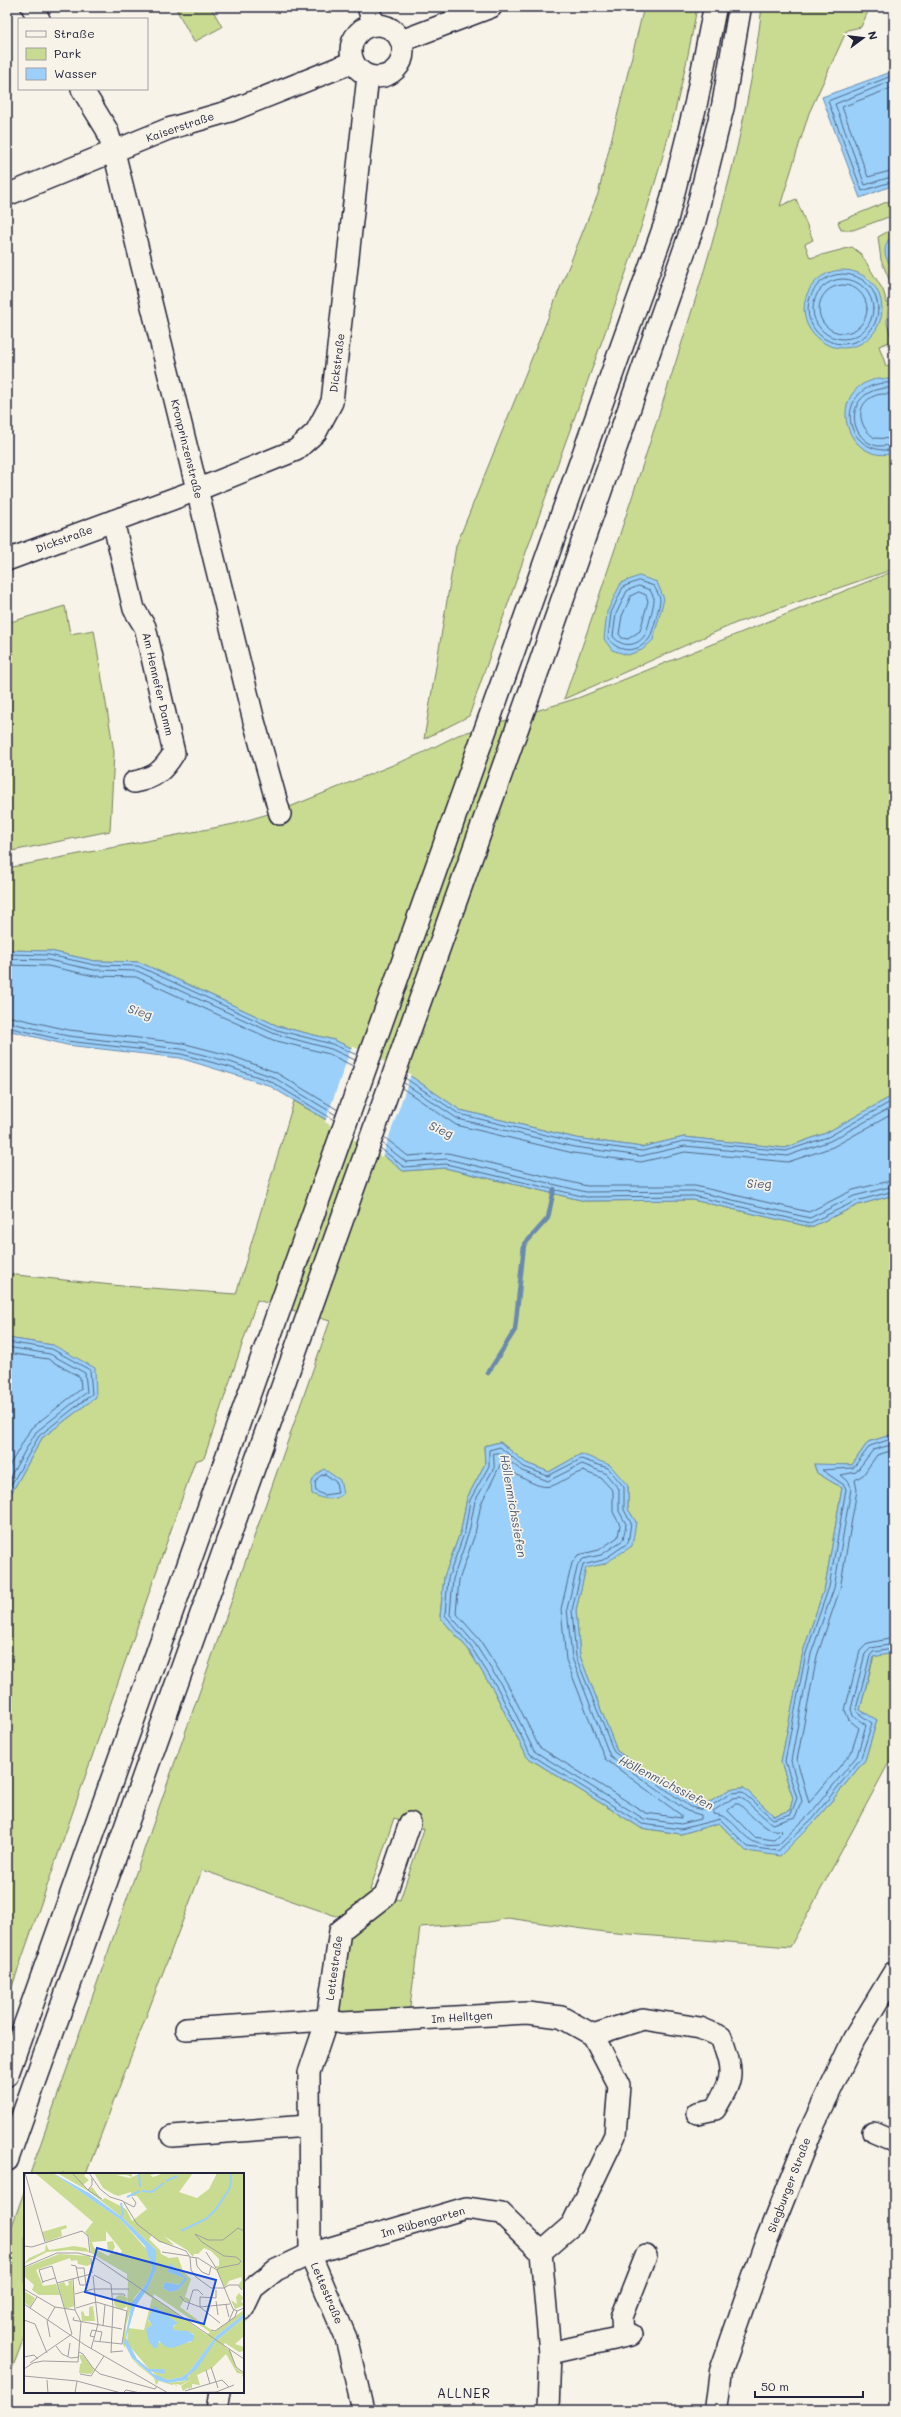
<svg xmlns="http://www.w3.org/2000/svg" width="901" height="2417" font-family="Mali,sans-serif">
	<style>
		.green { fill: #c9db90; stroke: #767e66; fill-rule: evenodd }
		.water { fill: #9ad0f9; stroke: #6a8aad }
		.pier { fill: #f7f3e8 }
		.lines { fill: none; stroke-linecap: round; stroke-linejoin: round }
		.shore { stroke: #526887; stroke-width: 1 }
		.stream { stroke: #6a8aad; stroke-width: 4.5 }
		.minor-casing { stroke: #22223b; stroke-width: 24 }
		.major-casing { stroke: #22223b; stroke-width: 25 }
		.highway-casing { stroke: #22223b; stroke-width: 25 }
		.minor { stroke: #f7f3e8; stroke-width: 21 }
		.major { stroke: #f7f3e8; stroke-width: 22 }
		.highway { stroke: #f7f3e8; stroke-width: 22 }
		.labels { text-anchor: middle; stroke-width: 3.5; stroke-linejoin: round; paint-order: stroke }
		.street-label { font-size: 11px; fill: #22223b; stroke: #f7f3e8 }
		.water-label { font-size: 12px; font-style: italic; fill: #465674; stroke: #f7f3e8 }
		.quarter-label { font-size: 13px; letter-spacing: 1px; fill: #22223b; stroke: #f7f3e8 }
		.inset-river { fill: none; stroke: #9ad0f9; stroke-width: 2 }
		.inset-road { fill: none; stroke: #a29fa3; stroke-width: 1 }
		.view { fill: #1d4ed8; fill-opacity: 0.15; stroke: #1d4ed8; stroke-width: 2 }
		.inset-edge { fill: none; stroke: #22223b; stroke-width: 2 }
	</style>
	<rect width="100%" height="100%" fill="#f7f3e8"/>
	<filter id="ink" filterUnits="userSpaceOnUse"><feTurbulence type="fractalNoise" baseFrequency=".025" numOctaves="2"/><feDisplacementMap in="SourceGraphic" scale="8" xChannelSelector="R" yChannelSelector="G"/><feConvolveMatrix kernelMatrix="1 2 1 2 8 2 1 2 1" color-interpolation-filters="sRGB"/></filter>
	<g filter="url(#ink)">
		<g class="green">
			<polygon points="175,7 211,7 222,27 194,42"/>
			<path d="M644,7H697C674,145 626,274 579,405C541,508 505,612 469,716L424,739L456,546L598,194Z"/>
			<path d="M762,7H870L861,27L847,30L809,113L780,206L796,199L813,240L805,244L810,258L852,247L861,254L883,290L888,306L887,323L892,341L879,346L886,366L894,364V569L736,623L564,699C600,595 635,490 668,386C708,262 747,136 762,7Z"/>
			<polygon points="894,199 894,215 853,230 841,230 838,222"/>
			<polygon points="894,228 894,291 881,260 878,237"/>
			<polygon points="894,571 894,1095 826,1133 785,1148 684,1137 642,1147 576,1138 460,1110 406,1073 334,1040 278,1026 139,962 95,961 50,951 7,950 7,868 234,824 282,810 420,754 458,735 578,698"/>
			<polygon points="65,606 70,634 94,630 114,752 110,831 7,852 7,623"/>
			<path d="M294,1101L374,1148L403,1171L445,1168L585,1201L693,1200L811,1227L858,1205L894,1195V1434L868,1442L852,1465H814L817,1473L842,1488L825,1586L803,1652L781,1762L793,1798L790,1810L774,1816L744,1788L730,1789L704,1806L692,1803L617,1751L580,1656L576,1610L586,1567L604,1564L636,1522L628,1509V1486L581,1454L549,1472L526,1463L500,1442L484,1446L485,1464L467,1498L461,1530L444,1577L440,1617L468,1649L494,1691L527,1757L641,1828L681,1834L719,1823L746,1851L816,1820L865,1760L877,1720L860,1710L874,1656L894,1653V1753L790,1947L604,1932L508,1918L489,1922L420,1927L409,2015L344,2016L336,2005L344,1944L359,1919L336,1916L202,1870L86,2174H30L330,1321L257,1300L204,1458L195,1461L7,2001V1501L42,1438L96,1397L53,1345L7,1338V1274L122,1286L236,1294ZM394,1818L407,1822L382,1894L370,1890ZM411,1824L424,1829L400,1900L388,1896Z"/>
			<polygon points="25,2189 25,2335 7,2382 7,2240"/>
		</g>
		<g class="water">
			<polygon points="894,71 894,185 860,198 822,97"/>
			<path d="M894,234V268C882,258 882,244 894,234Z"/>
			<circle cx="843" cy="309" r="39"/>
			<path d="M878,378L894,380V453L891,454C884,455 876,455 870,452C843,441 836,400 863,384C867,382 873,380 878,378Z"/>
			<polygon points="639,576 657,582 664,599 653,640 642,650 628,655 612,650 604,639 607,612 621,583"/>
			<polygon points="7,950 50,951 95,961 139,962 278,1026 334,1040 406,1073 460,1110 576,1138 642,1147 684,1137 785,1148 826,1133 894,1095 894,1195 858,1205 811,1227 693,1200 585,1201 445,1168 403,1171 374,1148 268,1085 180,1058 67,1045 7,1030"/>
			<polygon points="7,1338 53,1345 95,1368 96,1397 42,1438 7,1501"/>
			<polygon points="894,1434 894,1653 873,1657 860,1710 877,1720 865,1760 816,1820 780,1856 746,1851 719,1823 681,1834 641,1828 527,1757 494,1691 468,1649 440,1617 444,1577 461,1530 467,1498 485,1464 484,1446 500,1442 526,1463 549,1472 581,1454 610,1465 628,1486 628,1509 636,1522 632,1546 604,1564 586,1568 576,1610 580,1656 617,1751 692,1803 704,1806 730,1789 744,1788 774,1816 790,1810 793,1798 781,1762 803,1652 825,1586 842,1488 817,1473 814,1464 852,1465 868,1442"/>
			<path d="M324,1469L340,1480L343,1494C334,1502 322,1499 312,1494C310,1481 313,1476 324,1469Z"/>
		</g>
		<polygon class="pier" points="352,1046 411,1074 382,1157 325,1122"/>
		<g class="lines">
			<g class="shore">
				<polyline points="894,75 828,101 862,191 894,181"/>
				<polyline points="894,80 835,104 865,185 894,176"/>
				<polyline points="894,87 842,107 868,177 894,170"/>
				<circle cx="843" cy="309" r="35"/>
				<circle cx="843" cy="309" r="30"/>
				<circle cx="843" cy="309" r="24"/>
				<path d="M894,383C835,378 836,456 894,450"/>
				<path d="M894,388C842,385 846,441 878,446C884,446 889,445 894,445"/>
				<path d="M894,394C886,394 879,393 872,397C853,407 861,430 875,438L894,439"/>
				<path d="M639,581L654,586C656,590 660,596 660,600C660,605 652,635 649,639C637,654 618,653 608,638L611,613L623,587Z"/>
				<path d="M639,586L650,590C651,592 653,596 654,598C655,602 647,632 645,635C637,647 621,648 613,636L616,614L627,591Z"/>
				<polygon points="639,592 646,595 648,601 640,631 628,639 622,638 619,634 622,616 631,596"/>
				<polyline points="7,954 49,955 95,965 138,966 277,1030 332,1044 357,1055"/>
				<polyline points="7,959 48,960 94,970 137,971 275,1034 331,1049 355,1060"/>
				<polyline points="7,965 48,966 94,976 136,977 273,1040 329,1054 353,1066"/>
				<polyline points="7,1016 69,1030 182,1043 232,1056 275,1072 338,1110"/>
				<polyline points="7,1022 68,1036 181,1049 230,1062 273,1077 336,1115"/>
				<polyline points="7,1027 67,1041 181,1054 229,1067 270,1081 334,1120"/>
				<polyline points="405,1078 459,1114 575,1142 642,1151 684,1141 786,1151 828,1137 894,1100"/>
				<polyline points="404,1083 458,1119 574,1147 641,1156 685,1146 787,1156 830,1141 894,1106"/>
				<polyline points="402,1088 456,1125 573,1153 641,1162 685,1152 788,1162 833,1147 894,1113"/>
				<polyline points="384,1137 408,1156 448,1153 587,1186 695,1186 809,1212 853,1190 894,1180"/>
				<polyline points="382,1143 406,1162 447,1159 586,1192 694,1191 810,1218 854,1196 894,1186"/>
				<polyline points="380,1148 404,1167 446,1164 586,1197 694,1196 810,1223 856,1201 894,1191"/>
				<polyline points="7,1342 52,1349 90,1370 92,1394 39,1436 7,1492"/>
				<polyline points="7,1347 50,1354 85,1373 87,1392 36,1432 7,1482"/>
				<polyline points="7,1353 48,1359 80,1377 81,1389 31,1428 7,1470"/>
				<polyline points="894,1438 870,1446 853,1468 822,1470 844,1485 846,1489 829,1587 806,1653 785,1761 797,1798 791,1814 773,1819 742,1792 731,1793 705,1810 690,1807 614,1752 576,1657 572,1610 583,1565 603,1560 628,1543 631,1523 624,1510 624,1487 608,1468 581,1459 548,1476 524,1467 500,1447 489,1450 489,1466 470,1500 465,1531 448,1578 445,1615 471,1647 498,1689 530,1754 642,1824 681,1829 720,1819 748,1847 778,1851 813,1818 861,1758 872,1723 858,1713 856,1709 870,1656 873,1652 894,1649"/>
				<path d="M894,1444L873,1450L856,1472L841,1475L849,1482L851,1489L834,1588L811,1654L791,1761L802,1801L795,1817L772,1824L741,1797L733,1798L713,1811V1814C741,1816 739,1850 778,1845L810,1814L857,1756L866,1725L853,1716L851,1709L865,1654L871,1648L894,1644"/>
				<polyline points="894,1450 877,1455 863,1475 855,1480 857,1490 840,1589 817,1656 797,1760 809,1803 851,1753 859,1728 849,1720 845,1710 860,1651 868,1643 894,1638"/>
				<polygon points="494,1453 499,1453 522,1471 548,1481 582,1464 605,1473 619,1489 619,1511 626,1524 623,1540 601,1555 583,1559 578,1564 567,1609 572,1658 610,1756 687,1811 701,1815 701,1819 681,1824 644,1819 534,1751 502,1686 475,1644 450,1615 453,1579 469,1532 475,1501 494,1468"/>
				<path d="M501,1464C508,1465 513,1473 519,1476C555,1497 552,1482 583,1471L601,1478L613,1491V1512L620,1525L618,1537L599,1550L578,1555L572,1563L561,1609L566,1660L605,1759L681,1815V1818L646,1813L539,1747L507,1683L480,1640L456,1613L459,1580L475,1534L481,1504Z"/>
				<path d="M325,1474L336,1482L338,1493L324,1495L316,1491C314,1483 316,1476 325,1474Z"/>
				<path d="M735,1804H739C751,1814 764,1833 781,1830L782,1832L774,1840L754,1837L728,1811Z"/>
			</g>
			<polyline class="stream" points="488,1373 515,1330 524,1245 548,1218 554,1189"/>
			<g class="minor-casing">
				<g id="minor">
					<polyline points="32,7 39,19"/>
					<polyline points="368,7 374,25"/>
					<circle cx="377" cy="51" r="26"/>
					<polyline points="401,41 491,7"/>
					<polyline points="82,89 107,130 114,152 254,721 280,814"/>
					<polyline points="7,195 168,129 230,111 353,62"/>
					<path d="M113,521L134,609L145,627L174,753C163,771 155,778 134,782"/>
					<polyline points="7,560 197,490 296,450 316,432 332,402 368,76"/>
					<polyline points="186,2029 327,2020 342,2023 527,2013 561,2017 593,2035 619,2085 615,2135 572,2225 541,2252"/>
					<path d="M593,2035L643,2019L700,2028L721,2037C733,2072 735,2076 715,2109L697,2113"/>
					<polyline points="873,2132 894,2141"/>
					<polyline points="172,2136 308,2126"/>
					<polyline points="243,2309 253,2288 276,2270 310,2254 466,2208 501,2213 541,2252 550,2353 548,2410"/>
					<polyline points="623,2336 622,2317 646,2256"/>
					<polyline points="550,2353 631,2335"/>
					<polyline points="217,2410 220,2392"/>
					<polyline points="363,2410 346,2338 310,2254 309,2073 327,2020 340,1931 385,1896 410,1823"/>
				</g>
			</g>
			<g class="major-casing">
				<polyline id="major" points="716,2410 721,2371 766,2242 810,2132 854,2039 894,1973"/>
			</g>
			<g class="highway-casing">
				<g id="highway">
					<polyline points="7,2075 666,222 696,103 715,7"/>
					<polyline points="7,2160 540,664 694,223 723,106 740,7"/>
				</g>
			</g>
			<use href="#minor" class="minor"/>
			<use href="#major" class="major"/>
			<use href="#highway" class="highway"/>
		</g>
	</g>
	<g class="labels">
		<g class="street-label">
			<text transform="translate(180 127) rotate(-19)" y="4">Kaiserstraße</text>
			<text transform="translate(337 363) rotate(-83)" y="4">Dickstraße</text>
			<text transform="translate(187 449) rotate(76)" y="4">Kronprinzenstraße</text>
			<text transform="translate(64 539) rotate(-20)" y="4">Dickstraße</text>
			<text transform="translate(158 684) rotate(77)" y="4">Am Hennefer Damm</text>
			<text transform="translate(334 1968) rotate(-82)" y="4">Lettestraße</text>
			<text transform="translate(462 2017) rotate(-4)" y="4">Im Helltgen</text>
			<text transform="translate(789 2185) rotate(-69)" y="4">Siegburger Straße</text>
			<text transform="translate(423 2222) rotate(-16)" y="4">Im Rübengarten</text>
			<text transform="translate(327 2293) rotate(67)" y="4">Lettestraße</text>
		</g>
		<g class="water-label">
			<text transform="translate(140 1012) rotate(17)" y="4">Sieg</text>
			<text transform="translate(441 1130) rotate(23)" y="4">Sieg</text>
			<text transform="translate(759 1184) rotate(1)" y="4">Sieg</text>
			<text transform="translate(513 1506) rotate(80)" y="4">Höllenmichssiefen</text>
			<text transform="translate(666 1783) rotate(27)" y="4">Höllenmichssiefen</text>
		</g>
		<g class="quarter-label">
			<text x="464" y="2398">ALLNER</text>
		</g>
	</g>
	<g transform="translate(24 2173)">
		<rect width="220" height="220" fill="#f7f3e8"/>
		<path d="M11,0H29L97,47L122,76L128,96L122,111L110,125L102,152L101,175L106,183L98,170L103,138L104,108L67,84L103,107V101L67,80L65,64L61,59L69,49ZM82,58L98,78L96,81L92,78L91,81L88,80L91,74L89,68L83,69L84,78L87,80L84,83L70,75L68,69L82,68ZM33,0H62L60,3L65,7L59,12L64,17L68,14L78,27L81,25L102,36L108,48L123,36L113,23H108L107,19L94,23L89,21L79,15L70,0H108V4L102,2H92L106,5L117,0H138L126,2L129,4L140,0H169L155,19L173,25L185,16L193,0H220L219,117L214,112L218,107L217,104L205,108L201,115L191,93H195V86L187,78L180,75L174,81H170L169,84L163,77L140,63L150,72L135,69L128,62L125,66L136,77L137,81L145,85L154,84L159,98L167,106L161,124L165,126V129L160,127L156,134L190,159L220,137V141L192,163L165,199L158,204L144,207L135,204L126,197L140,201L139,196H125L103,170L104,155L120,157L128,125L119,119L124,115L132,96V77L99,45L66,19ZM149,93L162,106L154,117L146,119L139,115L141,109L155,112L160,105L144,99ZM130,121L186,159L183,162L129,124ZM132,136L153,150L149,154L150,157L168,160L170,162L167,169L152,172L133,169L123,156L128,152L124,147ZM42,52L43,55L37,57L38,63L22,69L18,59ZM22,71L25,77L50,73L62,75L66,79L45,77L23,79L0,91L5,85L21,78ZM35,81L66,83L67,91L63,93L54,91L53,87L47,88L46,85L12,97L19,113L32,111L36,122H15L8,117L10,112L0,103V95ZM48,107L51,133L41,136L34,111L40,109L42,113L45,112L44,108ZM0,118L11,125L6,134L0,129ZM215,120L220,125L217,128L220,132L211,136L207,127L213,131L212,124ZM90 129a7 7 0 1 1 14 0a7 7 0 1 1-14 0ZM69,133L71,148H58L57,139L59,138L61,143H65V134ZM220,145V163L211,171L220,174V178L215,179L201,170L199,172L207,179L212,195L220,201L216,205L219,201L213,200L202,181L188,195L173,202L176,212L168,211V216L166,214V216L163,215L159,218L157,213L168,206L157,212L152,211L153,215L151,211L148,212L135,208L132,212L130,205L115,193L106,184L133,207L143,210L161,208L191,169ZM55,182H59L70,197L67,201L55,200L56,191L58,190Z" fill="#c9db90" fill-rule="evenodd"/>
		<path d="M29,0L65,20L99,45L132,77V96L124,115L111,134L102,165L113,186L125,196H140L141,199L140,201L127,198L128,200L144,207L158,204L165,199L192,163L220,141V145L191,169L173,196L164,203V207L143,210L133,207L108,185L100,170L108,129L122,111L128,96L121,73L97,47ZM146,90L163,106L154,117L146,119L139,115L141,109L155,112L160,105L144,99ZM130,133L154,150L149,153L150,157L164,158L170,162V167L149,175L142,174L135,168L133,175H130L125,169L122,156L128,152L124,146Z" fill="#9ad0f9"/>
		<path class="inset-river" d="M115,1L116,14M142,8L153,3M118,18L128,19L140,10M103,24L116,18M97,44L99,40L97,30M157,58L182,46L192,36L206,15L207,0"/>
		<path class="inset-road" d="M1,0L21,69M48,0L65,18L78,26M65,0L76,16L86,24L99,28L113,51L135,68L162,78L166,84L167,97L172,104L187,115H200M64,17L68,12V5M100,29L110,34L112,30L108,24M220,58L214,55L199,67H184L171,61L178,69L200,83L212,84L217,88L215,91L195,95L193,97L209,136L213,138L220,135M0,73L8,74L58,58L64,63L66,80M138,79L165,83M182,79L192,95M166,84L174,85L193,97M67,85L68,100M172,85L173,93L178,99L185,102L187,94M47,92L52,93L54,104L56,112H62L60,95H52M0,94L33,80H54L70,84L220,186M70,102L87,111L89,134L87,180M18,109L31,105M33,110L67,101M200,115L205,112H214L218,117M0,116L31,134L51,137M192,117V125L176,124V134L196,150M51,121L69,116H105M88,121H100L101,123M156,123L160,128L176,134L206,131M192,128L194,142M0,131L61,172L144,220M202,132L205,144M6,135L13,124M52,135L72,129L103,138L98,171L70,168M163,137L169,117H174L179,122M50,144L49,147L98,156M0,147L11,151L23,180M205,148L210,136M79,153L81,132M187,157L191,158L211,144L213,138M26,164L23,148L31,134M71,164L66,163L68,157L78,159L76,168M32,173L38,181L47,185L55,184M67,176L74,151L69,103M205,176L212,194L220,200M55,179L59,181L69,195L76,201L131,216L133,213M87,179L99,178M44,183L46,170M0,184L10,182L14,186M6,190L48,161L28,93L15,97L19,110M187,194L194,215M0,196L9,190L19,188L54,189L57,149L51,137L49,106M182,197L186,211M56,201L67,203L80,183M0,203L53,208L97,220M23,207L24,220M161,218L198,207L205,214M51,220L53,208M99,220L102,217L116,220M144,220L192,219L210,212"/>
		<path class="view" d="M73,75L192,107L180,151L61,119Z"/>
		<rect width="220" height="220" class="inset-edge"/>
	</g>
	<rect width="901" height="2417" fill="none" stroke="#f7f3e8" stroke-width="24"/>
	<rect x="12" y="12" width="877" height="2393" fill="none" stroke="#22223b" stroke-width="1.5" filter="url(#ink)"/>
	<rect x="18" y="18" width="130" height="72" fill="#f7f3e8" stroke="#a29fa3"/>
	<rect x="26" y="31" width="20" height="6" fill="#f7f3e8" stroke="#a29fa3"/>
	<text x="54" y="38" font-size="12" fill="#22223b">Straße</text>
	<rect x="26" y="48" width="20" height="12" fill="#c9db90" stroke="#a29fa3"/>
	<text x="54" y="58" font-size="12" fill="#22223b">Park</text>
	<rect x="26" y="68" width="20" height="12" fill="#9ad0f9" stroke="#a29fa3"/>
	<text x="54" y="78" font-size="12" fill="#22223b">Wasser</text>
	<g transform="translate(863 38) rotate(75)" stroke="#f7f3e8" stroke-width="3" paint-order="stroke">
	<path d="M0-3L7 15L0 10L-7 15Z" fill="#22223b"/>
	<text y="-6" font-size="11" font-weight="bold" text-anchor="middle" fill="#22223b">N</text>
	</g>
	<path d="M755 2391v6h108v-6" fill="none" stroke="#22223b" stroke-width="2"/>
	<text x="761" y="2391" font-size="12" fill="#22223b" stroke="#f7f3e8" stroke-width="3" paint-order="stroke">50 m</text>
</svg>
